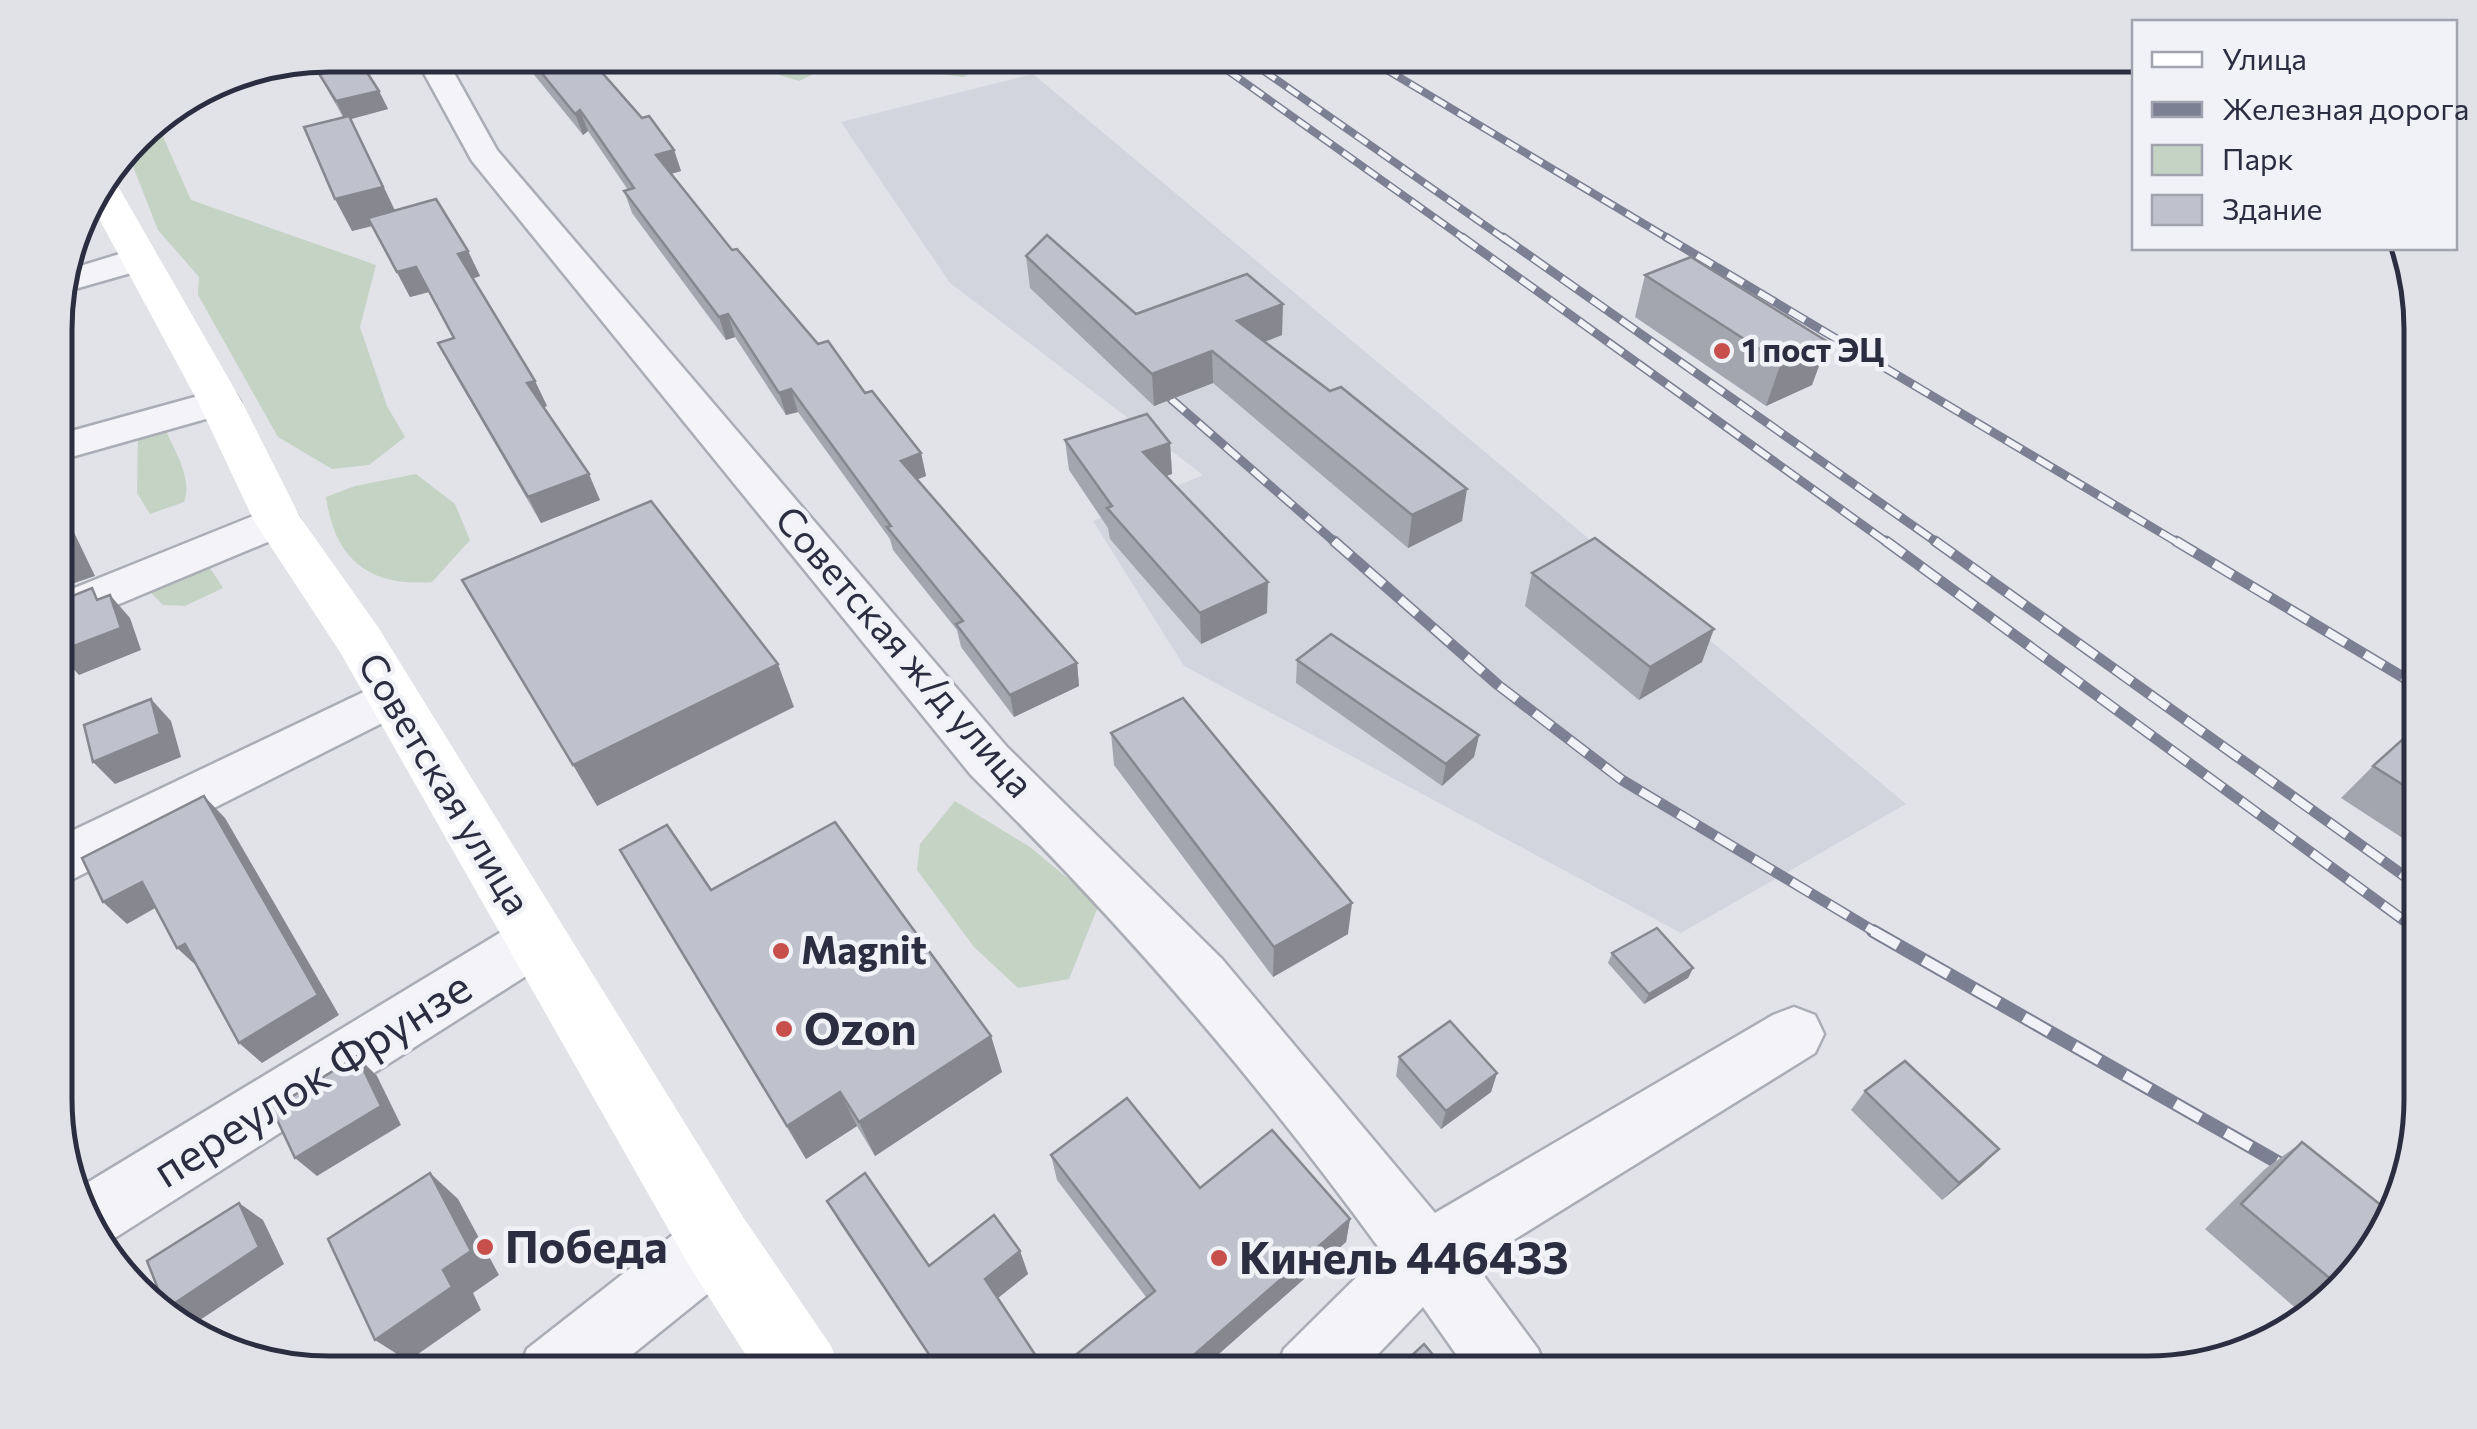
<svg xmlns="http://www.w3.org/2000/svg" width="2477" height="1429" font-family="Commissioner,sans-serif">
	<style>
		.built { fill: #d3d5de }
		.green { fill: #c4d3c3 }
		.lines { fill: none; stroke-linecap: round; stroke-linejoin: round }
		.street-casing { stroke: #aaadb6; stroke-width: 5 }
		.street { fill: #f4f4f8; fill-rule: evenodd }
		.secondary { fill: #fff; fill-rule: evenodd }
		.rail-far3-casing { stroke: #7b8092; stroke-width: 8 }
		.rail-far2-casing { stroke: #7b8092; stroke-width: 9 }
		.rail-far1-casing { stroke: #7b8092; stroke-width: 11 }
		.rail-casing { stroke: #7b8092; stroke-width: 14 }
		.rail-far3 { stroke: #f1f2f7; stroke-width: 5; stroke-dasharray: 14; stroke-linecap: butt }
		.rail-far2 { stroke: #f1f2f7; stroke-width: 6; stroke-dasharray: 18; stroke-linecap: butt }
		.rail-far1 { stroke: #f1f2f7; stroke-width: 8; stroke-dasharray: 22; stroke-linecap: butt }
		.rail { stroke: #f1f2f7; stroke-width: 10; stroke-dasharray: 29; stroke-linecap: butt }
		.wall { fill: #a4a6af }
		.shaded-wall { fill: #86878f }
		.building { fill: #bfc1cc; stroke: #86878f; stroke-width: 2.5 }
		.poi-dot { fill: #c8504c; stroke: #f1f2f7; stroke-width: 4 }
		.labels { text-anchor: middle; stroke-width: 9; stroke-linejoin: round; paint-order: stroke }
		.far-poi-label { font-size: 32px; font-weight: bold; fill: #2a2e40; stroke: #f1f2f7; text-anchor: start }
		.street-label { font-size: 38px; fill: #2a2e40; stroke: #f1f2f7 }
		.poi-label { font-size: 38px; font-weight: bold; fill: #2a2e40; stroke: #f1f2f7; text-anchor: start }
		.near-poi-label { font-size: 45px; font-weight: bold; fill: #2a2e40; stroke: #f1f2f7; text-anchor: start }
		.near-street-label { font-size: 45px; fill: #2a2e40; stroke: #f1f2f7 }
		.rim { fill: none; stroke: #2a2e40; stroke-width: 5 }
	</style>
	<rect width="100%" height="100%" fill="#e1e3e9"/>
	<polygon class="built" points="1033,74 1906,804 1681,933 1184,666 1093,521 1203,475 950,283 841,122"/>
	<g class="green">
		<polygon points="751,55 853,55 799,81 763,70"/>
		<polygon points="897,55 1006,55 1007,56 963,77 908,70"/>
		<polygon points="156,121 191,200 376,265 360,327 387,406 405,437 369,465 332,469 278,437 198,295 199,277 158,230 127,151 148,123"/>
		<path d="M166,431C175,451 193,480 184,502L150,514L137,493L138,435Z"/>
		<path d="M416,474L455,504L470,540L432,582C369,587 335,560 326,497L355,486Z"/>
		<polygon points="210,568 223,588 185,606 163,605 149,591"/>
		<polygon points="955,801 1030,847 1099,904 1069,979 1018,988 974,947 917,870 920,844"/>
	</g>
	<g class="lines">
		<g class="street-casing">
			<g id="street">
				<path d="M414,55H444L497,150L1007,747L1222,959L1435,1213L1773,1015L1794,1007L1815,1015L1824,1034L1815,1053L1475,1264L1538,1349L1548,1374H1470L1423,1307L1359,1374H1274L1284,1349L1382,1252C1258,1081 1121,923 971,775L472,161Z"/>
				<polygon points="139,248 152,251 157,259 152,267 57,294 64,271"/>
				<polygon points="220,390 234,393 240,402 234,411 57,461 57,435"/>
				<polygon points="278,506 294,511 300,521 294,531 57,630 57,595"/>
				<polygon points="391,679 408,684 416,697 408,710 57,887 57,838"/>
				<polygon points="536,915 556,923 565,940 556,957 99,1248 77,1189 516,923"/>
				<polygon points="717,1210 741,1219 750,1243 741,1267 608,1374 517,1374 527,1349 693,1219"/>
			</g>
		</g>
		<use href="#street" class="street"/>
		<polygon class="secondary" points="107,177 118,186 242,402 300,517 378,627 743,1217 831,1346 842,1374 758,1374 691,1269 340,652 254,521 198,402 89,200"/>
		<g class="rail-far3-casing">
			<g id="rail-far3">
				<polyline points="1206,55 1466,240"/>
				<polyline points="1241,55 1506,240"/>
				<polyline points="1362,55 1671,240"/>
			</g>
		</g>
		<g class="rail-far2-casing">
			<g id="rail-far2">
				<polyline points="1462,237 1889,544"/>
				<polyline points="1503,237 1939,544"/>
				<polyline points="1666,237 2180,544"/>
				<polyline points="1171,399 1337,544"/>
			</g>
		</g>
		<g class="rail-far1-casing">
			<g id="rail-far1">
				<polyline points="1334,541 1498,685 1622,780 1877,933"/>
				<polyline points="1886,541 2421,933"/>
				<polyline points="1935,541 2421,888"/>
				<polyline points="2176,541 2421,688"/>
			</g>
		</g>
		<g class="rail-casing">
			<g id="rail">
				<polyline points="1873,931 2300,1175"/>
				<polyline points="2418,931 2421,933"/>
			</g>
		</g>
		<use href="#rail-far3" class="rail-far3"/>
		<use href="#rail-far2" class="rail-far2"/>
		<use href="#rail-far1" class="rail-far1"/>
		<use href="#rail" class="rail"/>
	</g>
	<g class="wall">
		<polygon points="518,55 565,55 576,72 642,118 674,150 681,171 671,174 732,250 921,453 926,476 917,479 1077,663 1079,686 1014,717 961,647 957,630 893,550 890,539 798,412 786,415 735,337 726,340 632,213 624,191 628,190 588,131 583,135"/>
		<polygon points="310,59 355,61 379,91 388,109 351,119 395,211 468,251 480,276 473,279 535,381 547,406 544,407 600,500 541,523 451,368 438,343 453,338 429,292 410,297 372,226 352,231 343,117"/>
		<polygon points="1026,256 1136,314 1282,335 1265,342 1462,521 1408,548 1213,383 1154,406 1030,288"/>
		<polygon points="1691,257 1812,385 1766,406 1635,317 1645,275"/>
		<polygon points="1065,440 1170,443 1172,474 1166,476 1267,613 1201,644 1110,539 1108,528 1069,470"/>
		<polygon points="1532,573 1702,662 1639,700 1525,606"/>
		<polygon points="1297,660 1479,735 1474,757 1442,786 1296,683"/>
		<polygon points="1111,733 1348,934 1273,977 1114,765"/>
		<polygon points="2421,737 2421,850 2341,798 2373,766"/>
		<polygon points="620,850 711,890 991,1036 1002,1072 875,1156 857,1126 806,1159"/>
		<polygon points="1612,953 1693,968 1688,978 1644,1004 1608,963"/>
		<polygon points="1399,1057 1497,1073 1491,1092 1441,1129 1396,1076"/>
		<polygon points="1865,1091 1999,1149 1981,1167 1942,1200 1851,1110"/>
		<polygon points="2302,1142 2386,1236 2308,1319 2205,1229 2265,1169"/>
		<polygon points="1051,1155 1350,1219 1346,1242 1196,1374 1052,1374 1146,1297 1057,1180"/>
		<polygon points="827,1201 929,1266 1020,1251 1028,1274 998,1298 942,1374 841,1225"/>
	</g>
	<g class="shaded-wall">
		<polygon points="379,91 388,109 351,119 399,219 352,231 335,199 345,120 336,101"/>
		<polygon points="580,110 588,131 583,135 575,114"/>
		<polygon points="674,150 681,171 663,176 656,155"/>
		<polygon points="468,251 480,276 470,279 458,254"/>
		<polygon points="416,267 429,292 410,297 397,272"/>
		<polygon points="1283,304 1282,335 1237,352 1237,321"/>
		<polygon points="728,314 735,337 726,340 719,317"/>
		<polygon points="1828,342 1812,385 1766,406 1781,363"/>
		<polygon points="1212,351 1213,383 1154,406 1152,374"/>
		<polygon points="535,381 547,406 539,409 527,383"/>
		<polygon points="791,389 798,412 786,415 779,393"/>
		<polygon points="1170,443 1172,474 1145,483 1143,452"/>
		<polygon points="921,453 926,476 906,484 901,461"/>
		<polygon points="589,474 600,500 541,523 528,497"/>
		<polygon points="1467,489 1462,521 1408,548 1412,515"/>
		<polygon points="57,497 95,576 57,589"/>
		<polygon points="1268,582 1267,613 1201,644 1200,613"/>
		<polygon points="110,595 130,618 141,650 79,675 58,652"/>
		<polygon points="1714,629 1702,662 1639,700 1650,667"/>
		<polygon points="1077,663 1079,686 1014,717 1010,695"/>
		<polygon points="778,664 794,707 597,806 573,765"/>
		<polygon points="151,699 171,721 181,757 115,784 93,762"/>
		<polygon points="1479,735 1474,757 1442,786 1446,764"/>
		<polygon points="204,796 225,818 339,1015 262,1063 239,1043"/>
		<polygon points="142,882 164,903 127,924 103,902"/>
		<polygon points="1352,903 1348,934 1273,977 1274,947"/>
		<polygon points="185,944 200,969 177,948"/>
		<polygon points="1693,968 1688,978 1644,1004 1649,994"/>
		<polygon points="991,1036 1002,1072 875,1156 859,1122"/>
		<polygon points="357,1056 377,1076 401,1125 317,1176 295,1158"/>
		<polygon points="1497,1073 1491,1092 1441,1129 1446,1111"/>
		<polygon points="840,1092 857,1126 806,1159 787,1126"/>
		<polygon points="1999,1149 1981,1167 1942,1200 1959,1183"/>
		<polygon points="430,1173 458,1199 499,1275 473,1293 481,1310 408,1361 375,1340 443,1270"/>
		<polygon points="239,1203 263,1220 284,1264 194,1324 166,1309"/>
		<polygon points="1350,1219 1346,1242 1196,1374 1172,1374"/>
		<polygon points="1020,1251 1028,1274 994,1301 985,1279"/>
	</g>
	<g class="building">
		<polygon points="329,55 351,55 354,61 359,60 379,91 336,101 310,59"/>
		<polygon points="527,55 565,55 576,72 597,67 642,118 649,116 674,150 656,155 732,250 737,249 818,344 828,341 865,393 872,391 921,453 901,461 1077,663 1010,695 956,624 963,621 887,527 891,526 791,389 779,393 728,314 719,317 624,191 634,188 580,110 575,114"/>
		<polygon points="349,116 383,187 335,199 304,127"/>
		<polygon points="436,199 468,251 458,254 535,381 527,383 589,474 528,497 438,343 454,338 416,267 397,272 368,218"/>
		<polygon points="1047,235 1136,314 1247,274 1283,304 1237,321 1330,391 1341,387 1467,489 1412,515 1212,351 1152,374 1026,256"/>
		<polygon points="1691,257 1828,342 1781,363 1645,275"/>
		<polygon points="1147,414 1170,443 1143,452 1268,582 1200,613 1107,508 1112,506 1065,440"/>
		<polygon points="651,501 778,664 573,765 462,580"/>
		<polygon points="57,515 75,553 57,559"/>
		<polygon points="1595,538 1714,629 1650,667 1532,573"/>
		<polygon points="92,588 97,600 110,595 121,628 58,652 57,602"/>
		<polygon points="1331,634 1479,735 1446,764 1297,660"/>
		<polygon points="1183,698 1352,903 1274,947 1111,733"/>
		<polygon points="151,699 160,734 93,762 84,725"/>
		<polygon points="2412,731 2421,737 2421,796 2373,766"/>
		<polygon points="204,796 318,995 239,1043 185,944 177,948 142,882 103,902 82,858"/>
		<polygon points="835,822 991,1036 859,1122 840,1092 787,1126 620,850 667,825 711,890"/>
		<polygon points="1657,928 1693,968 1649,994 1612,953"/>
		<polygon points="1450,1021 1497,1073 1446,1111 1399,1057"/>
		<polygon points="357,1056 381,1106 295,1158 272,1109"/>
		<polygon points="1905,1061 1999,1149 1959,1183 1865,1091"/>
		<polygon points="1127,1098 1200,1188 1272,1130 1350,1219 1172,1374 1052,1374 1155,1291 1051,1155"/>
		<polygon points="2302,1142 2392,1214 2386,1236 2339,1286 2241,1204"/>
		<polygon points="430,1173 471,1251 443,1270 452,1287 375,1340 328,1239"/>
		<polygon points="865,1173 929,1266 994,1215 1020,1251 985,1279 1048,1374 942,1374 827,1201"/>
		<polygon points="239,1203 259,1247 166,1309 147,1261"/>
		<polygon points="1424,1344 1449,1374 1392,1374"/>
		<polygon points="2152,1365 2160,1373 2143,1373"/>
	</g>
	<g class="poi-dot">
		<circle cx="1722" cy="351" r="10"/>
		<circle cx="781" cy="951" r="10"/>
		<circle cx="784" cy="1029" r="10"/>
		<circle cx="485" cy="1247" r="10"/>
		<circle cx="1219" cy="1258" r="10"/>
	</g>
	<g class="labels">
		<g class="far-poi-label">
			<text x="1742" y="362">1 пост ЭЦ</text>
		</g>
		<g class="street-label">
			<text transform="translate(904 652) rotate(49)" y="13">Советская ж/д улица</text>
			<text transform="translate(444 784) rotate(59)" y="13">Советская улица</text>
		</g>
		<g class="poi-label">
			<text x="801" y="964">Magnit</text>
		</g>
		<g class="near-poi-label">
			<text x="804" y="1045">Ozon</text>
			<text x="505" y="1263">Победа</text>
			<text x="1239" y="1274">Кинель 446433</text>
		</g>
		<g class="near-street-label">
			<text transform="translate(312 1079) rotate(-32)" y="16">переулок Фрунзе</text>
		</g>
	</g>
	<path d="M0 0H2477V1429H0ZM329 72H2147A257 257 0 0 1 2404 329V1099A257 257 0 0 1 2147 1356H329A257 257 0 0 1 72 1099V329A257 257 0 0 1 329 72Z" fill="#e1e2e8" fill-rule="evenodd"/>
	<path class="rim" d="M329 72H2147A257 257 0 0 1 2404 329V1099A257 257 0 0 1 2147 1356H329A257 257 0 0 1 72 1099V329A257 257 0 0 1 329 72Z"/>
	<rect x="2132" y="20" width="325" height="230" fill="#f1f2f7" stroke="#a1a4ae" stroke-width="2.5"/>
	<rect x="2152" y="52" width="50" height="15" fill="#ffffff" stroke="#a1a4ae" stroke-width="2.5"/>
	<text x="2222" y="70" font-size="30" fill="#2a2e40">Улица</text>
	<rect x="2152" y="102" width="50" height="15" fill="#7b8092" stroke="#a1a4ae" stroke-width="2.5"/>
	<text x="2222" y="120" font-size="30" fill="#2a2e40">Железная дорога</text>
	<rect x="2152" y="145" width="50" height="30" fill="#c4d3c3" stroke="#a1a4ae" stroke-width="2.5"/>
	<text x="2222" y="170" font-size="30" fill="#2a2e40">Парк</text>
	<rect x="2152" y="195" width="50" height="30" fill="#bfc1cc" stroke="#a1a4ae" stroke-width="2.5"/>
	<text x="2222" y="220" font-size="30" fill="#2a2e40">Здание</text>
</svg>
